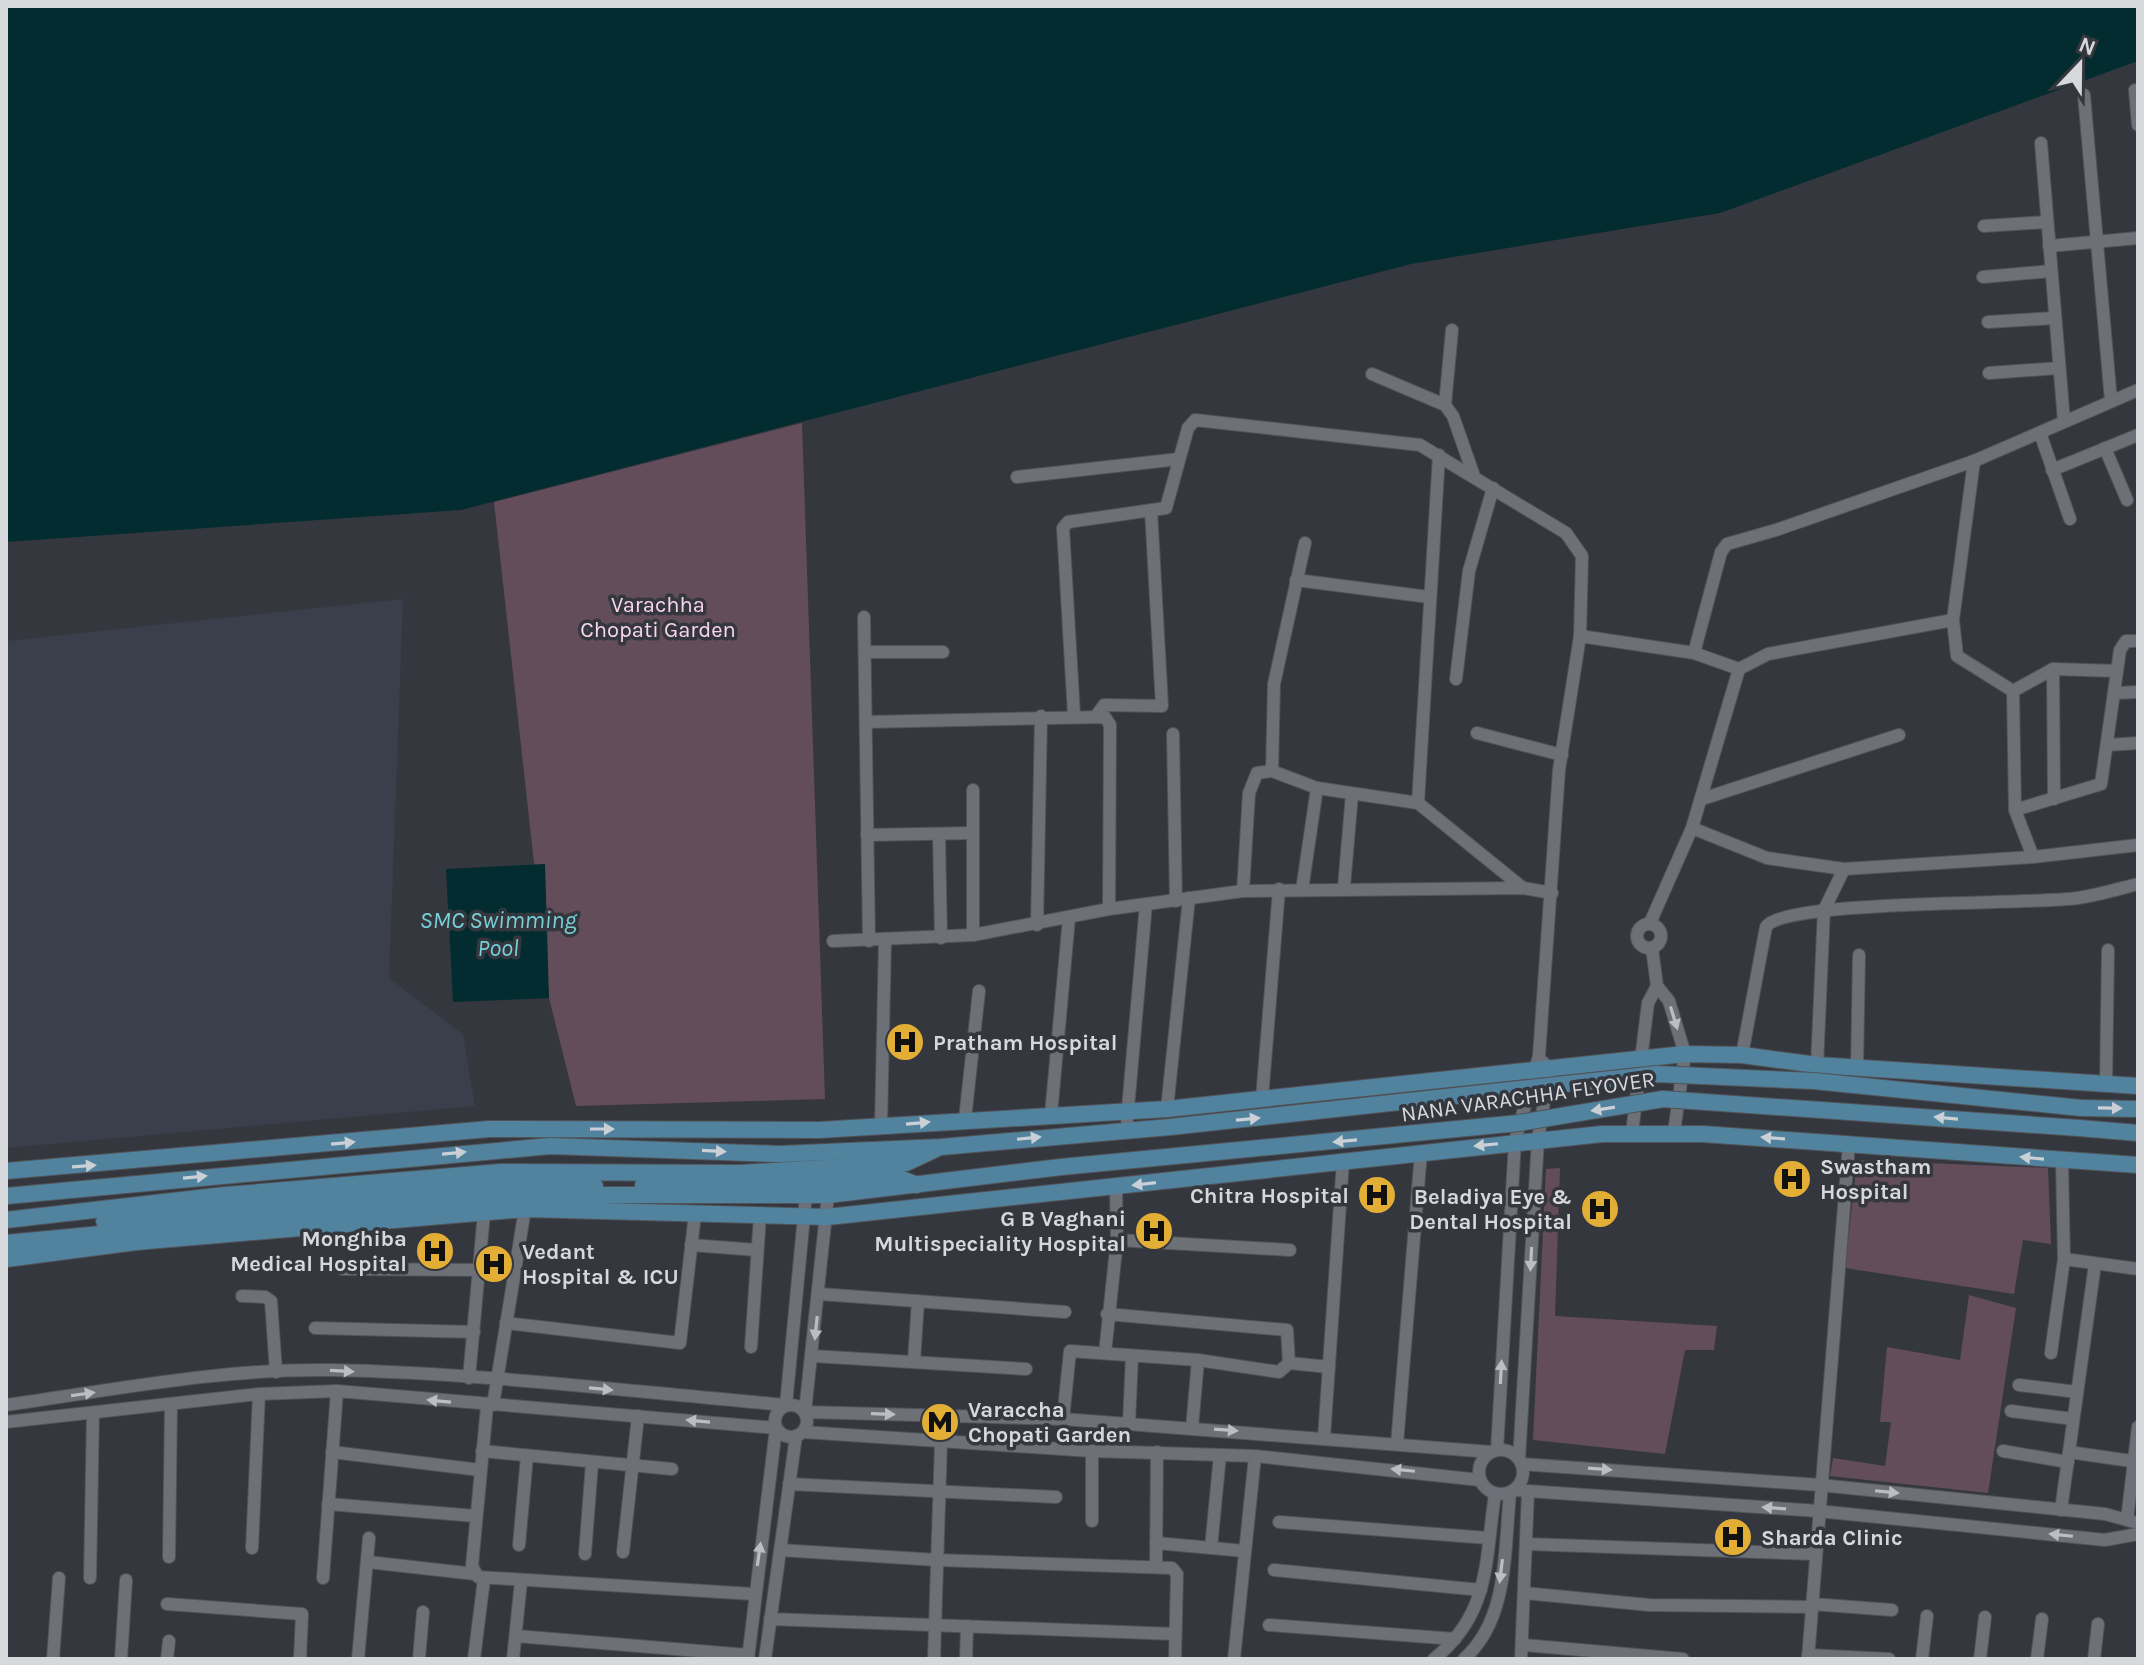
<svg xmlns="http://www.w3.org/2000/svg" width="2144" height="1665" font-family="Karla,sans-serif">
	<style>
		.built { fill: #3b3f4c }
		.green { fill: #634d5b }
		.water { fill: #022c2f }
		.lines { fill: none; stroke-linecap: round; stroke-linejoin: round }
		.minor-casing { stroke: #515358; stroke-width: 14 }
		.major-casing { stroke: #515358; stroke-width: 18 }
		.minor { stroke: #6d7077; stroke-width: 12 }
		.major { stroke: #51839f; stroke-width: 16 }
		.major-bridge-casing { stroke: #515358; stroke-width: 18; stroke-linecap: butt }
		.major-bridge { stroke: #51839f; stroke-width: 16 }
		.oneway { fill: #bcbec3 }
		.oneway2 { fill: #cad0d6 }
		.labels { text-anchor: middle; stroke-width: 7; stroke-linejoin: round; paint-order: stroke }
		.park-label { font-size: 22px; fill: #f9d5ec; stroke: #35373e }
		.poi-label { font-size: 22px; font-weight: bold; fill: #d7d8dc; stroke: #35373e; text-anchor: start }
		.street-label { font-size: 22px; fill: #d7d8dc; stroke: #35373e }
		.water-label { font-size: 24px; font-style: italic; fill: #78cfd5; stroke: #35373e }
	</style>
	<rect width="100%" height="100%" fill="#35373e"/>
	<polygon class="built" points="403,599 389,978 463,1034 475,1106 6,1148 6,641"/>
	<g class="green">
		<polygon points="802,423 825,1099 576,1106 549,998 494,502"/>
		<polygon points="1857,1160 2048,1168 2051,1244 2023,1240 2014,1294 1845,1268"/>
		<polygon points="1560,1168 1555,1316 1717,1326 1714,1350 1685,1350 1665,1454 1533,1440 1546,1169"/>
		<polygon points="1969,1295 2016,1308 1988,1493 1830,1476 1833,1458 1885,1466 1891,1422 1880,1422 1887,1347 1960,1360"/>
	</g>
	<g class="water">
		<polygon points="6,6 2138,6 2138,61 1720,213 1411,264 461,510 6,542"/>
		<polygon points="545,864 549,998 453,1002 446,869"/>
	</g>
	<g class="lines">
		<g class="minor-casing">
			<g id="minor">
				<polyline points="2135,90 2138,125"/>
				<polyline points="2084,95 2111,401"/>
				<polyline points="2041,143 2064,421"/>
				<polyline points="1984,226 2047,222"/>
				<polyline points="2049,246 2138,238"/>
				<polyline points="1983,277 2051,271"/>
				<polyline points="1988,322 2055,318"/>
				<polyline points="1989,373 2059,368"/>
				<polyline points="1372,374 1445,405 1453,416 1474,476"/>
				<polyline points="1445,405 1452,330"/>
				<polyline points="2040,433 2070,519"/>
				<polyline points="2105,448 2127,500"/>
				<polyline points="1974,461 1953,620 1957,656 2013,691 2015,810 2033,857"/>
				<polyline points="2052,470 2138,435"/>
				<polyline points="1017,477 1179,459"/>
				<polyline points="1305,543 1274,684 1272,771 1317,788 1418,803 1523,888"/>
				<polyline points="1296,580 1429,597"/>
				<polyline points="864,617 869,941"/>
				<polyline points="1580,636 1694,653 1739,669"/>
				<polyline points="865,652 943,652"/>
				<polyline points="1694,653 1721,552 1727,544 1776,530 1974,461 2138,390"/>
				<polyline points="2053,669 2054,799"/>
				<polyline points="1456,679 1469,571 1493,488"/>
				<polyline points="2013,691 2053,669 2117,671"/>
				<polyline points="2115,693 2138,692"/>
				<polyline points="1074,715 1063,528 1068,522 1166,508 1188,428 1195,420 1420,445 1566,533 1582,556 1580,636 1559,770 1539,1056 1515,1141 1497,1450"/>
				<polyline points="1097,715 1104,705 1162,706 1151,510"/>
				<polyline points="866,722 1105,717 1110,725 1109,909"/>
				<polyline points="1477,733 1562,755"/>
				<polyline points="1173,734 1176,901"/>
				<polyline points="2108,745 2138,743"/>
				<polyline points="973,790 973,935"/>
				<polyline points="1702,799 1899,735"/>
				<polyline points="1418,803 1439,455"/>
				<polyline points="2015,810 2101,784 2120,650 2126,641 2138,641"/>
				<polyline points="1692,828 1767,858 1844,869 2033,857 2138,845"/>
				<polyline points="939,834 941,938"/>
				<polyline points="867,835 972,833"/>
				<polyline points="1344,887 1352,794"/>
				<polyline points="1302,890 1317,788"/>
				<polyline points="1243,891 1249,793 1257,773 1272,771"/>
				<polyline points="1650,923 1692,828 1739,669 1768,654 1953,620"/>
				<circle cx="1649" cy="936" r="12"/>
				<polyline points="1037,925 1041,716"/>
				<polyline points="833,941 973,935 1109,909 1243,891 1523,888 1552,893"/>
				<polyline points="1652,948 1657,986 1669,1001 1685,1054 1674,1132"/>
				<path d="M1742,1055L1766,927C1784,899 2032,905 2078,898C2098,895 2118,889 2138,884"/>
				<polyline points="1817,1065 1824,910 1844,869"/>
				<polyline points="1857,1068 1859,955"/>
				<polyline points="2106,1084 2108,950"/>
				<polyline points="1262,1099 1279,889"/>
				<polyline points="1167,1109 1189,898"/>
				<polyline points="1051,1115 1069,918"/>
				<polyline points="965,1119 979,991"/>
				<polyline points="1127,1120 1146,904"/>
				<polyline points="881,1126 885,941"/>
				<polyline points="1632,1133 1648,1003 1657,986"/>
				<polyline points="828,1195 805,1412 1063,1419 1491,1452"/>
				<polyline points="1117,1240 1290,1250"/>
				<polyline points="691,1245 757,1250"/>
				<polyline points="2064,1259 2138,1269"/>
				<polyline points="342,1269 479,1270"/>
				<polyline points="820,1294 1065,1312"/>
				<polyline points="242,1296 265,1297 271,1301 276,1372"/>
				<polyline points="1107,1314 1287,1330 1289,1363 1329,1367"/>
				<polyline points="506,1323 680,1343 695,1214"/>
				<polyline points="315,1328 474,1332"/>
				<polyline points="751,1347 760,1216"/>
				<polyline points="1105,1353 1117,1240 1116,1187"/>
				<polyline points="2051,1353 2064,1259 2062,1161"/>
				<polyline points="813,1356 1026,1369"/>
				<polyline points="914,1361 918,1301"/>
				<polyline points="469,1378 484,1213"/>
				<polyline points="2019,1385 2077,1392"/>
				<circle cx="791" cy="1421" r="16"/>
				<path d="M6,1405C113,1390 223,1368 332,1370C483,1373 635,1392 786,1405L806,1195"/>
				<polyline points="493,1405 525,1209"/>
				<polyline points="487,1406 472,1566 478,1577 753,1594"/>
				<polyline points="2011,1411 2073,1419"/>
				<polyline points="1063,1419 1070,1351 1198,1360 1279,1372 1289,1363"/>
				<polyline points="6,1422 259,1394 337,1391 776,1428 748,1659"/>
				<polyline points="1129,1423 1132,1356"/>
				<polyline points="1192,1428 1198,1360"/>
				<polyline points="803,1432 1092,1451 1255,1456 1480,1480"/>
				<polyline points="1324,1438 1343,1161"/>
				<polyline points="1397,1444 1421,1152"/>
				<circle cx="1501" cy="1472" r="22"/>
				<polyline points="482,1451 672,1469"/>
				<polyline points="1092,1451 1092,1521"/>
				<polyline points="2003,1451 2068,1462"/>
				<polyline points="332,1452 480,1470"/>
				<polyline points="2069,1452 2138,1462"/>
				<polyline points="1519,1459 1538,1139 1549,1070 1543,1062"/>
				<polyline points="1522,1464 1820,1485 2105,1514 2138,1523"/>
				<polyline points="789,1484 1056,1497"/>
				<polyline points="1514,1490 1818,1511 2105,1540 2138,1534"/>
				<polyline points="328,1504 476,1516"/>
				<polyline points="2061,1510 2095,1264"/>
				<polyline points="2127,1520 2138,1427"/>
				<polyline points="1279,1522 1488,1538"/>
				<polyline points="1156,1543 1245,1551"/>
				<polyline points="1526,1544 1815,1554"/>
				<polyline points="519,1545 527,1456"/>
				<polyline points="252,1548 259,1394"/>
				<polyline points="1211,1548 1220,1455"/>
				<polyline points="780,1550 937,1560 1172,1568 1177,1574 1175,1659"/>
				<polyline points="623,1552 638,1416"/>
				<polyline points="585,1554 592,1463"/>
				<polyline points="169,1557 171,1404"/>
				<polyline points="368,1562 475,1574"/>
				<polyline points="1156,1567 1157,1452"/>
				<polyline points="1274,1570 1481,1590"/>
				<polyline points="90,1578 93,1413"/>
				<polyline points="323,1578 337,1391"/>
				<polyline points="1524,1593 1649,1605 1811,1607"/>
				<polyline points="167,1604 302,1614 300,1659"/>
				<polyline points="1812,1604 1892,1610"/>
				<polyline points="770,1619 1175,1634"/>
				<polyline points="1269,1625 1455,1639"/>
				<polyline points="516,1636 748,1655"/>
				<polyline points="1523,1645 1683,1659"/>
				<polyline points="1808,1655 1889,1659"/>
				<polyline points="53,1659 59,1578"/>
				<polyline points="121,1659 126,1580"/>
				<polyline points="167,1659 169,1641"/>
				<polyline points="358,1659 369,1538"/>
				<polyline points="419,1659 423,1612"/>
				<polyline points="474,1659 484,1579"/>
				<polyline points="513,1659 521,1581"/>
				<polyline points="765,1659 796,1436"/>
				<polyline points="934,1659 941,1442"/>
				<polyline points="966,1659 967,1626"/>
				<polyline points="1234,1659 1255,1456"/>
				<path d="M1434,1659C1491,1613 1485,1560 1495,1494"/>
				<path d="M1464,1659C1509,1619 1504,1550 1510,1494"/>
				<polyline points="1521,1659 1528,1491"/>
				<polyline points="1808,1659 1849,1143"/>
				<polyline points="1922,1659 1927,1616"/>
				<polyline points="1980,1659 1985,1617"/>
				<polyline points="2037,1659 2042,1619"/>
				<polyline points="2094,1659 2098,1624"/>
			</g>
		</g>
		<g class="major-casing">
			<g id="major">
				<polyline points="2081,1108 2138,1109"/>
				<polyline points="2079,1128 2138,1133"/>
				<polyline points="6,1171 489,1129 819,1130 1167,1109 1685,1054 1742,1055 1817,1065 2138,1086"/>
				<polyline points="643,1185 796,1183 892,1175 917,1185"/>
				<polyline points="6,1196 550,1146 780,1154 941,1147 1170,1127"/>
				<polyline points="6,1220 225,1195 501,1172 740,1173 906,1163 938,1148"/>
				<polyline points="104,1221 468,1187 595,1186"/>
				<polyline points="6,1243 510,1195 828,1195 1061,1167"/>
				<polyline points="6,1259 136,1242 525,1209 827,1217 1602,1134 1703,1134 2138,1165"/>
			</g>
		</g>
		<use href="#minor" class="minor"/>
		<use href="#major" class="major"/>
		<g class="major-bridge-casing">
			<g id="major-bridge">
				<polyline points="1170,1127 1657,1074 1814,1081 2081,1108"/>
				<polyline points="1061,1167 1519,1123 1663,1099 2079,1128"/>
			</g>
		</g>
		<use href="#major-bridge" class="major-bridge"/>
	</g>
	<defs><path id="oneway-solid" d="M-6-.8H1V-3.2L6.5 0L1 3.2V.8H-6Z" transform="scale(2)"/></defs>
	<g class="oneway">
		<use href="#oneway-solid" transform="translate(1674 1018) rotate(73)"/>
		<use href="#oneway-solid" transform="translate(1531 1259) rotate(93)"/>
		<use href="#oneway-solid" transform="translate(816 1328) rotate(96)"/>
		<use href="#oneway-solid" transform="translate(342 1371) rotate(3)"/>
		<use href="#oneway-solid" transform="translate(1501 1372) rotate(-87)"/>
		<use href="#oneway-solid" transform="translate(601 1389) rotate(5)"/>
		<use href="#oneway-solid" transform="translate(83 1394) rotate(-8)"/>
		<use href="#oneway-solid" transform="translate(439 1401) rotate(-175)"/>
		<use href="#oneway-solid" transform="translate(883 1414) rotate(2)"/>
		<use href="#oneway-solid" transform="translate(698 1421) rotate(-175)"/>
		<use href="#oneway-solid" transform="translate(1226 1430) rotate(4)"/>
		<use href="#oneway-solid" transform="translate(1600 1469) rotate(4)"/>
		<use href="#oneway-solid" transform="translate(1403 1470) rotate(-174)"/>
		<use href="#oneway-solid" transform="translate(1887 1492) rotate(6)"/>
		<use href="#oneway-solid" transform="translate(1774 1508) rotate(-176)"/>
		<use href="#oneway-solid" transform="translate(2061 1535) rotate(-174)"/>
		<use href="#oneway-solid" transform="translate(759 1554) rotate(-82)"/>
		<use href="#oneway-solid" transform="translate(1501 1571) rotate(97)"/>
	</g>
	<g class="oneway2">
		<use href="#oneway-solid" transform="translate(2110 1108) rotate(1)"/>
		<use href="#oneway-solid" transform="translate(1603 1109) rotate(171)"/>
		<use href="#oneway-solid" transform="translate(1946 1118) rotate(-175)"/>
		<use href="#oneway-solid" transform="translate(1248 1119) rotate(-5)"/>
		<use href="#oneway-solid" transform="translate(918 1123) rotate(-5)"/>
		<use href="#oneway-solid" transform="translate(602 1129)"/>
		<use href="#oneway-solid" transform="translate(1029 1138) rotate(-6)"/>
		<use href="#oneway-solid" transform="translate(1773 1138) rotate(-176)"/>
		<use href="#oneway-solid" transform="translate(1345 1141) rotate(175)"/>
		<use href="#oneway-solid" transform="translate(343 1143) rotate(-5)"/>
		<use href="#oneway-solid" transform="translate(1486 1145) rotate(174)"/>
		<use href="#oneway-solid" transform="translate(714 1151) rotate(3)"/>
		<use href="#oneway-solid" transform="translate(454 1153) rotate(-5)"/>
		<use href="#oneway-solid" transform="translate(2032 1158) rotate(-175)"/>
		<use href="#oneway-solid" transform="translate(84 1166) rotate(-4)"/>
		<use href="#oneway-solid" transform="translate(195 1177) rotate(-5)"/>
		<use href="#oneway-solid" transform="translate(1144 1184) rotate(173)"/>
	</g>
	<defs>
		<g id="hospital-disc" transform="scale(2)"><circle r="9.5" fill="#e3ae35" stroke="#35373e"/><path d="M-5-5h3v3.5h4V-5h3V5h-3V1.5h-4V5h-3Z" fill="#111"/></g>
		<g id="metro-disc" transform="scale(2)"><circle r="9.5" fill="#e3ae35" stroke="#35373e"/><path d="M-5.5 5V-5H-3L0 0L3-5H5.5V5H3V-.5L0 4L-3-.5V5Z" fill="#111"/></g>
	</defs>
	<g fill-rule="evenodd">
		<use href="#hospital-disc" x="905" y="1042"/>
		<use href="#hospital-disc" x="1792" y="1179"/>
		<use href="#hospital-disc" x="1377" y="1195"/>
		<use href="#hospital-disc" x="1600" y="1209"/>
		<use href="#hospital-disc" x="1154" y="1231"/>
		<use href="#hospital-disc" x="435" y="1251"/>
		<use href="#hospital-disc" x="494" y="1264"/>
		<use href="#metro-disc" x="940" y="1422"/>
		<use href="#hospital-disc" x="1733" y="1537"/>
	</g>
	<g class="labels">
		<g class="park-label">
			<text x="658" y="612">Varachha<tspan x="658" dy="25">Chopati Garden</tspan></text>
		</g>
		<g class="poi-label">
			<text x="933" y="1050">Pratham Hospital</text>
			<text x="1820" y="1174">Swastham<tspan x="1820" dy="25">Hospital</tspan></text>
			<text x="1349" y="1203" text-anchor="end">Chitra Hospital</text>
			<text x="1572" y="1204" text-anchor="end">Beladiya Eye &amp;<tspan x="1572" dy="25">Dental Hospital</tspan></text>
			<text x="1126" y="1226" text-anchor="end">G B Vaghani<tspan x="1126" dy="25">Multispeciality Hospital</tspan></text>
			<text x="407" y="1246" text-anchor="end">Monghiba<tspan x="407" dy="25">Medical Hospital</tspan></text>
			<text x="522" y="1259">Vedant<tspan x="522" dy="25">Hospital &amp; ICU</tspan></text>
			<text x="968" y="1417">Varaccha<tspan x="968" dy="25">Chopati Garden</tspan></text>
			<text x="1761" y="1545">Sharda Clinic</text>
		</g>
		<g class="street-label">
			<text transform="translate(1528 1096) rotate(-8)" y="8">NANA VARACHHA FLYOVER</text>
		</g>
		<g class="water-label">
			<text x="498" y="928">SMC Swimming<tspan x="498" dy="28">Pool</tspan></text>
		</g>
	</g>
	<rect width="2144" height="1665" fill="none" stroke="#d7d8dc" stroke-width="16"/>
	<g transform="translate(2080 64) rotate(22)" stroke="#35373e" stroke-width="6" paint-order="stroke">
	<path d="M0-6L14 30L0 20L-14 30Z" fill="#d7d8dc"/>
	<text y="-12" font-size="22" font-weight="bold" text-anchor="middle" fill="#d7d8dc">N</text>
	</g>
</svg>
